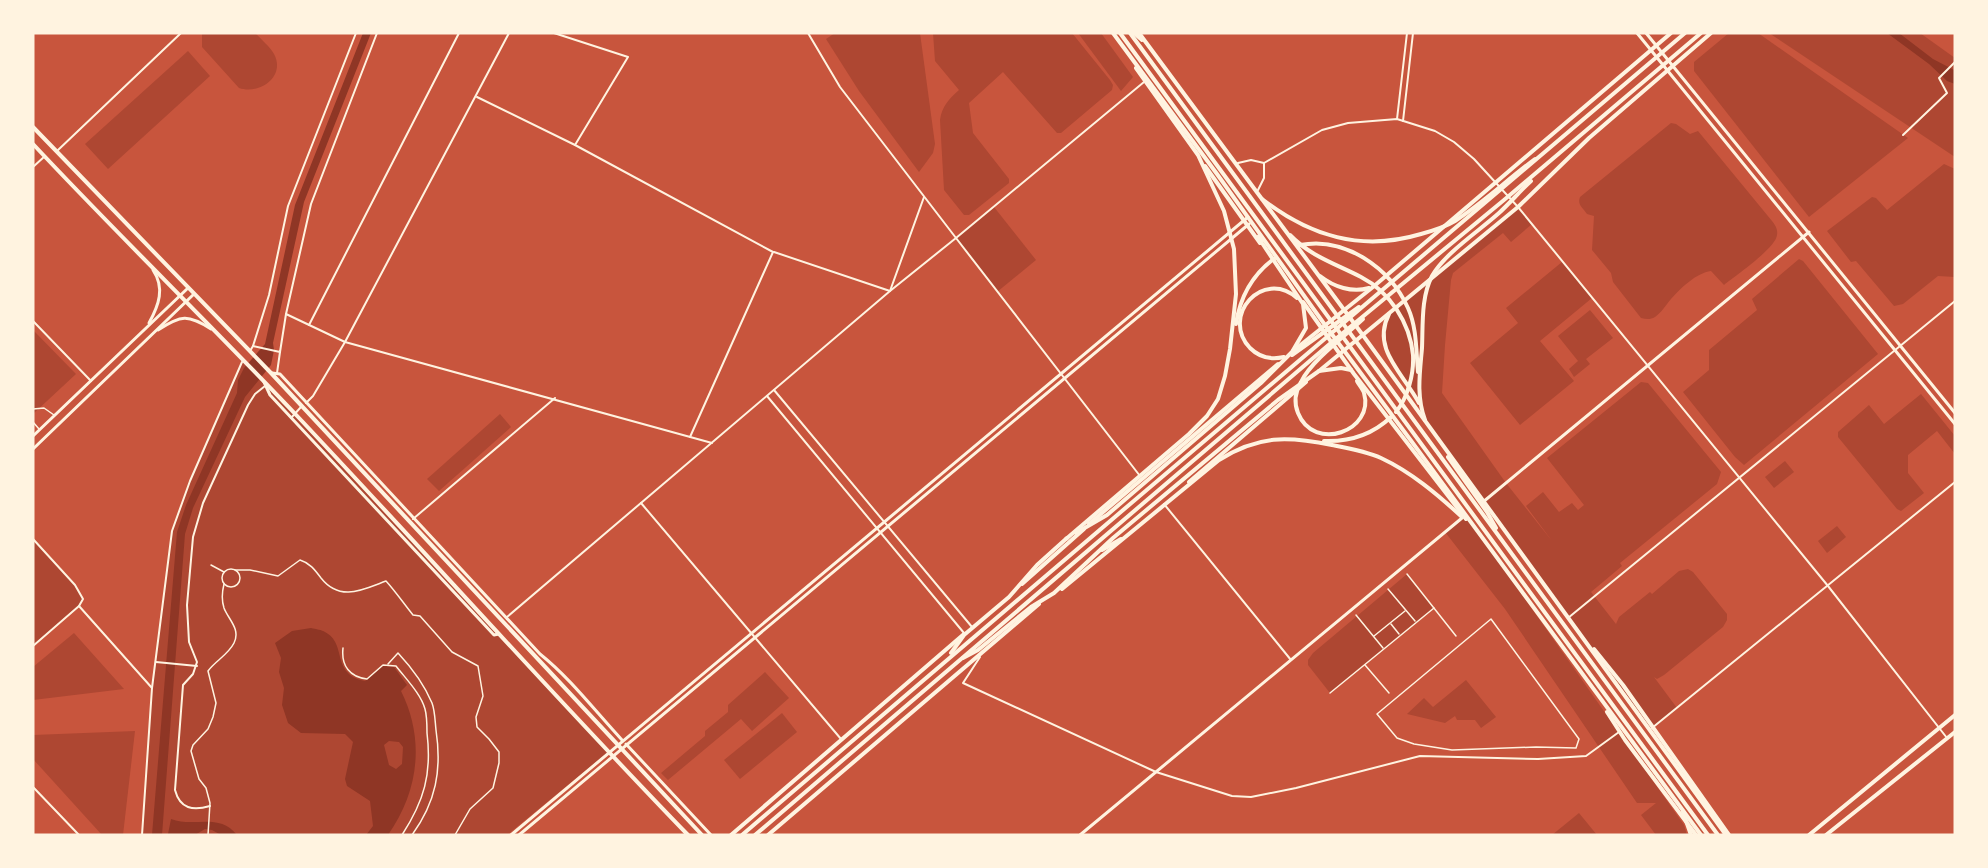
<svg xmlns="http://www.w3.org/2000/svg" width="1988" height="868" font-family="'Sofia Sans Condensed',sans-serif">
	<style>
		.green { fill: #ae4732 }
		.water { fill: #8f3625; fill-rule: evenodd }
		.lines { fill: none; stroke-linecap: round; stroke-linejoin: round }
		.pedestrian { stroke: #fff3e0; stroke-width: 1.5 }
		.minor { stroke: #fff3e0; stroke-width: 2 }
		.tertiary { stroke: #fff3e0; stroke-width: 3 }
		.secondary { stroke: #fff3e0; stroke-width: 4 }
		.primary { stroke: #fff3e0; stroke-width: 4 }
		.trunk { stroke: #fff3e0; stroke-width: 4 }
	</style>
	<rect width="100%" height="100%" fill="#c8553d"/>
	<g class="green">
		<path d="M202,33H255C261,39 270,47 274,54C286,76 260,95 239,88L202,47Z"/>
		<polygon points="835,33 920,33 935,144 933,153 919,172 859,91 826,39"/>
		<path d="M933,33H1072L1110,80L1113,85L1112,90L1061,133H1057L1003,72L969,103L973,133L1009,179V183L969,215H964L944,190L940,120C942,106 949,99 959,90L935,61Z"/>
		<polygon points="1078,33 1101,33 1133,77 1121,91"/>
		<polygon points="1729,33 1758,33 1908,138 1809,217 1694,71 1694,62"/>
		<polygon points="1769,33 1920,33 1955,58 1955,157"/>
		<polygon points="188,51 210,76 108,169 85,144"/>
		<path d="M1671,123L1676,124L1690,134L1698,131L1772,221C1775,225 1778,229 1777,235C1776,248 1735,276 1724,285L1711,271C1696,273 1681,288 1671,299C1666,305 1661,313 1655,317C1650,320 1646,319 1641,318L1613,282L1611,273L1592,250L1594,216L1587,214C1583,208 1577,205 1580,197Z"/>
		<polygon points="1944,164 1955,169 1955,277 1938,276 1903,304 1894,306 1856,261 1851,262 1827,231 1872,197 1876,198 1887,210"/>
		<polygon points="994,207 1036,260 997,292 956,238"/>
		<polygon points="1518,207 1532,224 1511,242 1503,233 1453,273 1451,280 1445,345 1442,393 1506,483 1552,541 1526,506 1543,492 1559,512 1572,503 1578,510 1584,505 1547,458 1641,382 1648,383 1721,472 1717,484 1620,563 1622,566 1591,592 1616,624 1619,617 1650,592 1652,594 1679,571 1688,569 1693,572 1727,614 1727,620 1723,627 1664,675 1657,679 1654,677 1677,708 1650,730 1431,430 1418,400 1393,364 1383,344 1383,330 1391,311"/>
		<polygon points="1799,259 1803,261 1878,354 1744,465 1735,457 1683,392 1709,370 1709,350 1757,310 1752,299"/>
		<polygon points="1562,262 1592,298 1540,341 1574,381 1520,425 1470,363 1518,323 1506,308"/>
		<polygon points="1590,310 1613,338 1586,359 1590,364 1574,377 1569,369 1578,361 1558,336"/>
		<polygon points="33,330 76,374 33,414"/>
		<polygon points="243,359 608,752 507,835 142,835 152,688 172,531 190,481"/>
		<polygon points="1921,394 1955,436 1955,454 1937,431 1908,455 1908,473 1924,493 1901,511 1897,509 1838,437 1838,432 1869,405 1884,424"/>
		<polygon points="500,414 511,427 439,491 427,479"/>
		<polygon points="1785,461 1794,472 1774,488 1765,477"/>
		<polygon points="1466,515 1684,825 1687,835 1656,835 1641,815 1656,803 1637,803 1505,609 1445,532"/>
		<polygon points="1837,526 1846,537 1827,553 1818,541"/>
		<polygon points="33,539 75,585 83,599 79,606 33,646"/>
		<polygon points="1407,574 1434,608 1330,693 1308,665 1308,660 1313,653"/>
		<polygon points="74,633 124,689 33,700 33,667"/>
		<polygon points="765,672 789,698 752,731 741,719 668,780 661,773 705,736 705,731 728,712 728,705"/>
		<polygon points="1466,680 1496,717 1481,728 1475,720 1457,720 1455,716 1445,723 1407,714 1424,698 1433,707"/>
		<polygon points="782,713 797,732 740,779 724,760"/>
		<polygon points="135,731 123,835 102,835 33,759 33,735"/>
		<polygon points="1579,813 1597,835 1552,835"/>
	</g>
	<g class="water">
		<polygon points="363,33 371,33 304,202 273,343 274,350 271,365 245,397 193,508 185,534 162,835 152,835 177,532 186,505 237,393 238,380 244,368 265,344 295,205"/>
		<polygon points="1887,33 1899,33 1933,59 1954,70 1955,84 1947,81 1929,64"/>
		<path d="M311,628C316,629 322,630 325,632C348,644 330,674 365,681L383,666L394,667L407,685L401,691C425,739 419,791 388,835H366L373,826L370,801L347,786L345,779L353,742L345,734L301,733L288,723L282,705L284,688L279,672L281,658L275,643L292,631ZM389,741L399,742L403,747L402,764L396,769L389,765L384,745Z"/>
		<path d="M171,819C194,828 219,812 237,835H221L212,830L205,829L195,835L168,834Z"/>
	</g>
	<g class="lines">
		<g class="pedestrian">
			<polyline points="33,409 44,408 54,415"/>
			<polyline points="33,422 39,429"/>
			<polyline points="211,565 224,572"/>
			<circle cx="231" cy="578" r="9"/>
			<path d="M235,570H250L278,576L300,560C310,563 315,570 321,578C340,602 362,590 386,581C396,592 404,604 413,615L420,616L452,652L478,666L483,696L476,717L477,727L489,739L499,752V763L493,788L470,809L455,835"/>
			<polyline points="1407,574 1456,636"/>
			<polyline points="1388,589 1415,621"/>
			<polyline points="1356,615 1383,648"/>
			<polygon points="1491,619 1579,739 1576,748 1536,747 1452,750 1414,744 1397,738 1377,714"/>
			<polyline points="1391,624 1399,634"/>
			<polyline points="1374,636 1405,611"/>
			<path d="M343,648C341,666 350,677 367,679L383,665L396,666C406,679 421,694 425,709C427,716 427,725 427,733C432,774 424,801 402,835"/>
			<path d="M388,664L398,653C412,668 424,684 432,703C435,711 435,721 436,730C442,770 436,802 412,835"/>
			<polyline points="1365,665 1389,693"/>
			<polyline points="1330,693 1434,608"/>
			<polyline points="33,834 34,835"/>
			<path d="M208,835L210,803L206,788L199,779L191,751L193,745L208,729L213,717L216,703L208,671C215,661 228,655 234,643C241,629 228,619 224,608C221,599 222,592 224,584"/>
		</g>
		<g class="minor">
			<polyline points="554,33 628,57 575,145 773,252 690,437"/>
			<polyline points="808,33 840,87 956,238 1144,82"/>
			<polyline points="477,97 575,145"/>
			<polyline points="1397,119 1407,33"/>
			<polyline points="1403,121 1413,33"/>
			<polyline points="1903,135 1947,93 1939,78 1955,62"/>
			<polyline points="57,151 181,33"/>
			<polyline points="1238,163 1251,160 1264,163 1322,130 1348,123 1397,119 1435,131 1454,142 1474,159 1518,207 1828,586 1947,738"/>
			<polyline points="33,167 45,156"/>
			<polyline points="1258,190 1264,178 1264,163"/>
			<polyline points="774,252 890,291 924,197"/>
			<polyline points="286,314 345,342 712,443"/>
			<polyline points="33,321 91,381"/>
			<polyline points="309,325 459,33"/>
			<polyline points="253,346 280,352 286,314 311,204 377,33"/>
			<polyline points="250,351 253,346 269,295 288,206 356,33"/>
			<polyline points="33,358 33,367"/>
			<polyline points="277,373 280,352"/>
			<polyline points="774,390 972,627"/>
			<polyline points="767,396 964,633"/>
			<polyline points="306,403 313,396 345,342 509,33"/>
			<polyline points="291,418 301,407"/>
			<polyline points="641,503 841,739"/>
			<polyline points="1164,504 1291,660"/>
			<polyline points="413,519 555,398"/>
			<polyline points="33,539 75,585 83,599 79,606 33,646"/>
			<polyline points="79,606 152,688"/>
			<polyline points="507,617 890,291 956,238 1140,476"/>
			<polyline points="1568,618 1955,301"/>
			<polyline points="980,657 963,683 1156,772 1232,796 1251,797 1296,788 1420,756 1538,759 1586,756 1619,732"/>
			<polyline points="156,662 197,666"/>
			<polyline points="1652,728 1955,482"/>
			<polyline points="33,787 79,835"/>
			<path d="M210,806C193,811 180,809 175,790L183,685L193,674L197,662L189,642L187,605L193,537L203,503L248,405L255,394L265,386"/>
			<polyline points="142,835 152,688 172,531 190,481 242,362"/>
		</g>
		<g class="tertiary">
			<polyline points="1637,33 1955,424"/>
			<polyline points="1646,33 1955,413"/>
			<path d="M149,323C159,305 165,288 153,270"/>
			<path d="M158,330C181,315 188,314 211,329"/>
			<path d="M272,373L280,374L540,654C571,679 595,711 622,740"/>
			<polyline points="264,382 270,395 494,635 499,634"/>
			<polyline points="33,436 188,288"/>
			<polyline points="33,449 194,294"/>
			<polyline points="1483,502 1809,232"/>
			<polyline points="626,744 711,835"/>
			<polyline points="511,835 1248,217"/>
			<polyline points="519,835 1249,224"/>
			<polyline points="1080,835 1462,518"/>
		</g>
		<g class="secondary">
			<polyline points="33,127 271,373 702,835"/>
			<path d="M33,144C120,237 212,326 300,419C430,557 556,699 688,835"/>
			<polyline points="1683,812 1691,835"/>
			<polyline points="1809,835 1955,715"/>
			<polyline points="1826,835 1955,732"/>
		</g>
		<g class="primary">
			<path d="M1320,276C1334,287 1352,293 1369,288"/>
			<path d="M1389,314C1371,349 1403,373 1419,403"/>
			<polyline points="1293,351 1373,287 1671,33"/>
			<polyline points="1319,371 1518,207 1589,138 1711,33"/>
			<polyline points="1189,482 1306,382"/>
			<polyline points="1089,524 1278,364"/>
			<polyline points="1102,550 1121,539"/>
			<polyline points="1022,584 1084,529"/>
			<polyline points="731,835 964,634"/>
			<polyline points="768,835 1039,604"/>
		</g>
		<g class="trunk">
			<polyline points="1113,33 1217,174 1325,325 1412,442 1701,835"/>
			<polyline points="1120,33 1708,835"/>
			<polyline points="1130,33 1718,835"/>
			<polyline points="1134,33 1142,40"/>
			<polyline points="1139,33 1362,334 1726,835"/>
			<polyline points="1205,166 1260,243"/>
			<path d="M1262,199C1310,236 1361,252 1421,234C1432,231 1445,227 1455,221C1483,203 1508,179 1535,159"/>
			<path d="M1290,235C1310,256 1336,264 1361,277C1390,292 1410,323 1413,355C1414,374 1408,397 1396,412"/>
			<path d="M1300,245C1345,236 1390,268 1408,308C1417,328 1416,351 1418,372"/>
			<polyline points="1303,302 1354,374 1466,519"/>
			<path d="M1236,324C1240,297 1253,274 1275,258"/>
			<polyline points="1292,355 1359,307"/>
			<path d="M1284,357C1271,360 1260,358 1250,348C1220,316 1263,268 1297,298"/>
			<path d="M1357,381C1359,385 1363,389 1364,393C1375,431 1314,453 1298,413C1294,403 1295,392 1301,382C1311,361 1346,335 1363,319"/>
			<path d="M1425,420C1416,396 1420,372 1422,348C1423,324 1421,297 1432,276C1445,253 1479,231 1499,213C1510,203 1520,191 1531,181"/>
			<path d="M1324,441C1350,442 1372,435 1391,417"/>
			<polyline points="1448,457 1487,512 1496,528"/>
			<polyline points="1076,533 1107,515 1261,383 1292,352 1306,328 1303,304 1262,243 1259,236"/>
			<polyline points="1066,539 1189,434 1207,416 1218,399 1225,376 1230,349 1236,294 1234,249 1224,211 1198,155 1136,68"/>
			<path d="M1062,589L1219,460C1258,435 1288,436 1332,445C1348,448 1366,451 1381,458C1411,472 1437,494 1462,517"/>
			<polyline points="1594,649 1623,685 1729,835"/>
			<polyline points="951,653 964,635 1009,597 1037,565 1067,538"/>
			<polyline points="963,658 978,650 1031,607 1054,593 1113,538 1278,400 1319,371 1341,368 1351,370"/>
			<polyline points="1607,712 1625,740 1696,835"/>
			<path d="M742,835C1055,566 1371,301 1685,33"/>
			<polyline points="755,835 1332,342 1504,200 1701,33"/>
		</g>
	</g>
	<rect width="1988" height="868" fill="none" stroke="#fff3e0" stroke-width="69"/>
</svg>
